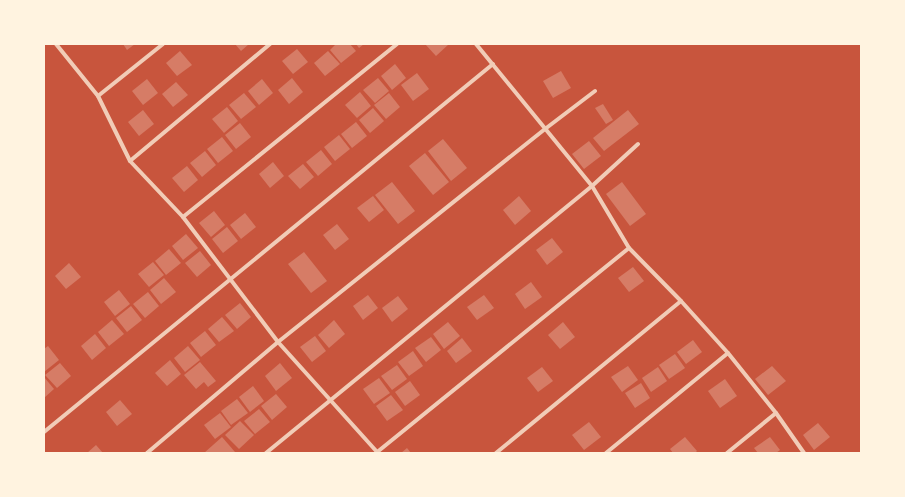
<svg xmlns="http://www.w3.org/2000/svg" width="905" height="497" font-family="Manrope,sans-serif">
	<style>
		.building { fill: #d67c66 }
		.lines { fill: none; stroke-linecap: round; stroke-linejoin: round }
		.minor { stroke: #f1ccb7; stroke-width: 4 }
	</style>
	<rect width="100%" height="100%" fill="#c8553d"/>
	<g class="building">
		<polygon points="123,44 135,44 127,50"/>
		<polygon points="235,44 249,44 241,51"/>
		<polygon points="336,44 350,44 356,51 341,63 330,50"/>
		<polygon points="356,44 364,44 359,48"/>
		<polygon points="425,44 449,44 436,56"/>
		<polygon points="297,49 308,62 293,74 282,61"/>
		<polygon points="180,51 192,65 177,76 166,63"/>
		<polygon points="328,51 340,64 325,76 314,63"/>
		<polygon points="395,64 406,78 392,90 381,76"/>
		<polygon points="561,71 571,88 553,98 543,81"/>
		<polygon points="417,73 429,89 413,101 401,85"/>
		<polygon points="292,78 303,92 289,104 278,90"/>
		<polygon points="378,78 389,91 375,103 363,90"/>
		<polygon points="147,79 158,93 143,105 132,91"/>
		<polygon points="262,79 273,93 259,105 248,91"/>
		<polygon points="176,82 188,95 173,107 162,94"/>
		<polygon points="360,92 371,106 357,118 345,105"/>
		<polygon points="244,93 256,107 241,119 229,105"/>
		<polygon points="389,93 400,107 386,119 374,105"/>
		<polygon points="603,104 613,120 606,124 595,108"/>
		<polygon points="227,107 238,121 224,133 212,119"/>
		<polygon points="373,108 384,121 370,133 359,120"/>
		<polygon points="143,110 154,124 139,136 128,122"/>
		<polygon points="628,110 639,124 604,151 593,138"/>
		<polygon points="356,122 367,136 352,148 341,134"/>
		<polygon points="240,123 251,137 236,149 225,135"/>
		<polygon points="339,135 350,149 335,161 324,147"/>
		<polygon points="222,137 233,151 218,163 207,149"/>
		<polygon points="443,139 467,168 451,181 428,151"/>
		<polygon points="589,141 601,156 584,169 572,154"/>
		<polygon points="321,150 332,164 318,176 306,162"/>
		<polygon points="205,151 216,165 202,177 190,163"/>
		<polygon points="425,153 449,182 433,195 409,166"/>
		<polygon points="273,162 284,176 270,188 259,174"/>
		<polygon points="303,164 314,177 300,189 288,176"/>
		<polygon points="187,166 198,180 184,192 172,178"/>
		<polygon points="392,182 415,211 398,224 375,195"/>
		<polygon points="622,182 646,214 630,226 606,194"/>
		<polygon points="373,196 384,210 369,222 357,208"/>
		<polygon points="519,196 531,211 515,225 503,210"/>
		<polygon points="214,211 225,225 211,237 199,223"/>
		<polygon points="245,213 256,227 241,239 230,225"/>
		<polygon points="337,224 349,239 335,250 323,235"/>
		<polygon points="227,227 238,241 223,253 212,239"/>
		<polygon points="186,234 198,248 183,260 172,246"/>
		<polygon points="552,238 563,252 547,265 536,250"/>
		<polygon points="169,249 181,263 166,275 155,261"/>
		<polygon points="200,251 211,265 197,277 185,263"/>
		<polygon points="304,252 327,281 311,293 288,264"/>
		<polygon points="153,262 164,275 149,287 138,274"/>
		<polygon points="69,263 81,277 66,289 55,276"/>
		<polygon points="633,267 644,281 629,292 618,278"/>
		<polygon points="164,278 176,292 161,304 150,290"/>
		<polygon points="531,282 542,297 525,309 515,294"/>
		<polygon points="119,290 130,304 115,316 104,302"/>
		<polygon points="148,292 159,306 145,318 133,304"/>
		<polygon points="368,295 378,308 363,320 353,306"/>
		<polygon points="484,295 494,308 477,320 467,307"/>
		<polygon points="398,296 408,309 392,322 382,308"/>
		<polygon points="240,303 251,317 237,329 225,315"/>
		<polygon points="131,306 142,320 127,332 116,318"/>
		<polygon points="222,317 234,331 219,342 208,329"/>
		<polygon points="112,320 124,334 109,346 98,332"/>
		<polygon points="334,320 345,334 329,348 318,335"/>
		<polygon points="448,322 460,336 444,349 433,334"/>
		<polygon points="563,322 575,337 560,349 548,335"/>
		<polygon points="205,331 216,345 201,357 190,343"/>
		<polygon points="95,334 106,348 92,360 81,346"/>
		<polygon points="315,336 326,351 312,362 300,347"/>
		<polygon points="431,337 441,350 426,362 415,348"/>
		<polygon points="462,338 472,351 456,363 447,351"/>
		<polygon points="693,340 702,352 686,364 677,352"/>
		<polygon points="48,346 59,360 44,372 44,349"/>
		<polygon points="188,346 200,360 185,372 174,358"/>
		<polygon points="413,351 423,366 409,376 398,362"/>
		<polygon points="675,354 685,368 669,379 659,365"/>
		<polygon points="170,360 181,374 167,386 155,373"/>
		<polygon points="200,362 216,381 208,387 204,382 196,389 184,375"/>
		<polygon points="60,363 71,376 57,388 45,375"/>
		<polygon points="280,363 292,378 276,391 265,376"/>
		<polygon points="397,365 407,379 392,390 381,376"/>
		<polygon points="628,366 638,380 622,392 611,377"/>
		<polygon points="772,366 786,381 768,395 755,379"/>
		<polygon points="542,367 553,381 538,392 527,378"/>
		<polygon points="658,367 667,381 651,392 642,378"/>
		<polygon points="44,377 54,389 44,398"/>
		<polygon points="379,378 390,393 374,404 363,389"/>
		<polygon points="725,379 737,396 720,408 708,391"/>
		<polygon points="410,381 420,395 405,406 395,392"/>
		<polygon points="641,383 650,398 635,408 625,393"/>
		<polygon points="253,386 264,401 250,412 239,397"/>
		<polygon points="276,394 287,407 272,420 261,406"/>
		<polygon points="391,395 403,410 387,421 376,406"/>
		<polygon points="237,399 248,413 231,425 221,411"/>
		<polygon points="120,400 132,414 117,426 106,412"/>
		<polygon points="259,409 270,422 255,434 244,421"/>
		<polygon points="220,413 231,427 215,439 204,425"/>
		<polygon points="240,421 254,435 239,449 225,435"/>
		<polygon points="589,422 601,437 584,450 572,435"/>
		<polygon points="818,423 830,437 814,450 803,435"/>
		<polygon points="222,437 235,452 233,453 204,453"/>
		<polygon points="685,437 697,451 695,453 673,453 670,449"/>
		<polygon points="770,437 780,450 776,453 758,453 754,448"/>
		<polygon points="96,445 103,453 87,453"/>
		<polygon points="407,448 411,453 401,453"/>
	</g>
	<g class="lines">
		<g class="minor">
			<polyline points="56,44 98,96 130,161 183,217 278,342 378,453"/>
			<polyline points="476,44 592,186 629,248 681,301 728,353 776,413 804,453"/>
			<polyline points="98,96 163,44"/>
			<polyline points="130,161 270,44"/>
			<polyline points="183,217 397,44"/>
			<polyline points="44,432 493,64"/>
			<polyline points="147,453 278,342 545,129 595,91"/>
			<polyline points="266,453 592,186 638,144"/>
			<polyline points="376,453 629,248"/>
			<polyline points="496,453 681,301"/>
			<polyline points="606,453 728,353"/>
			<polyline points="727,453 776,413"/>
		</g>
	</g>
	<rect width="905" height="497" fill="none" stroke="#fff3e0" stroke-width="90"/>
</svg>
